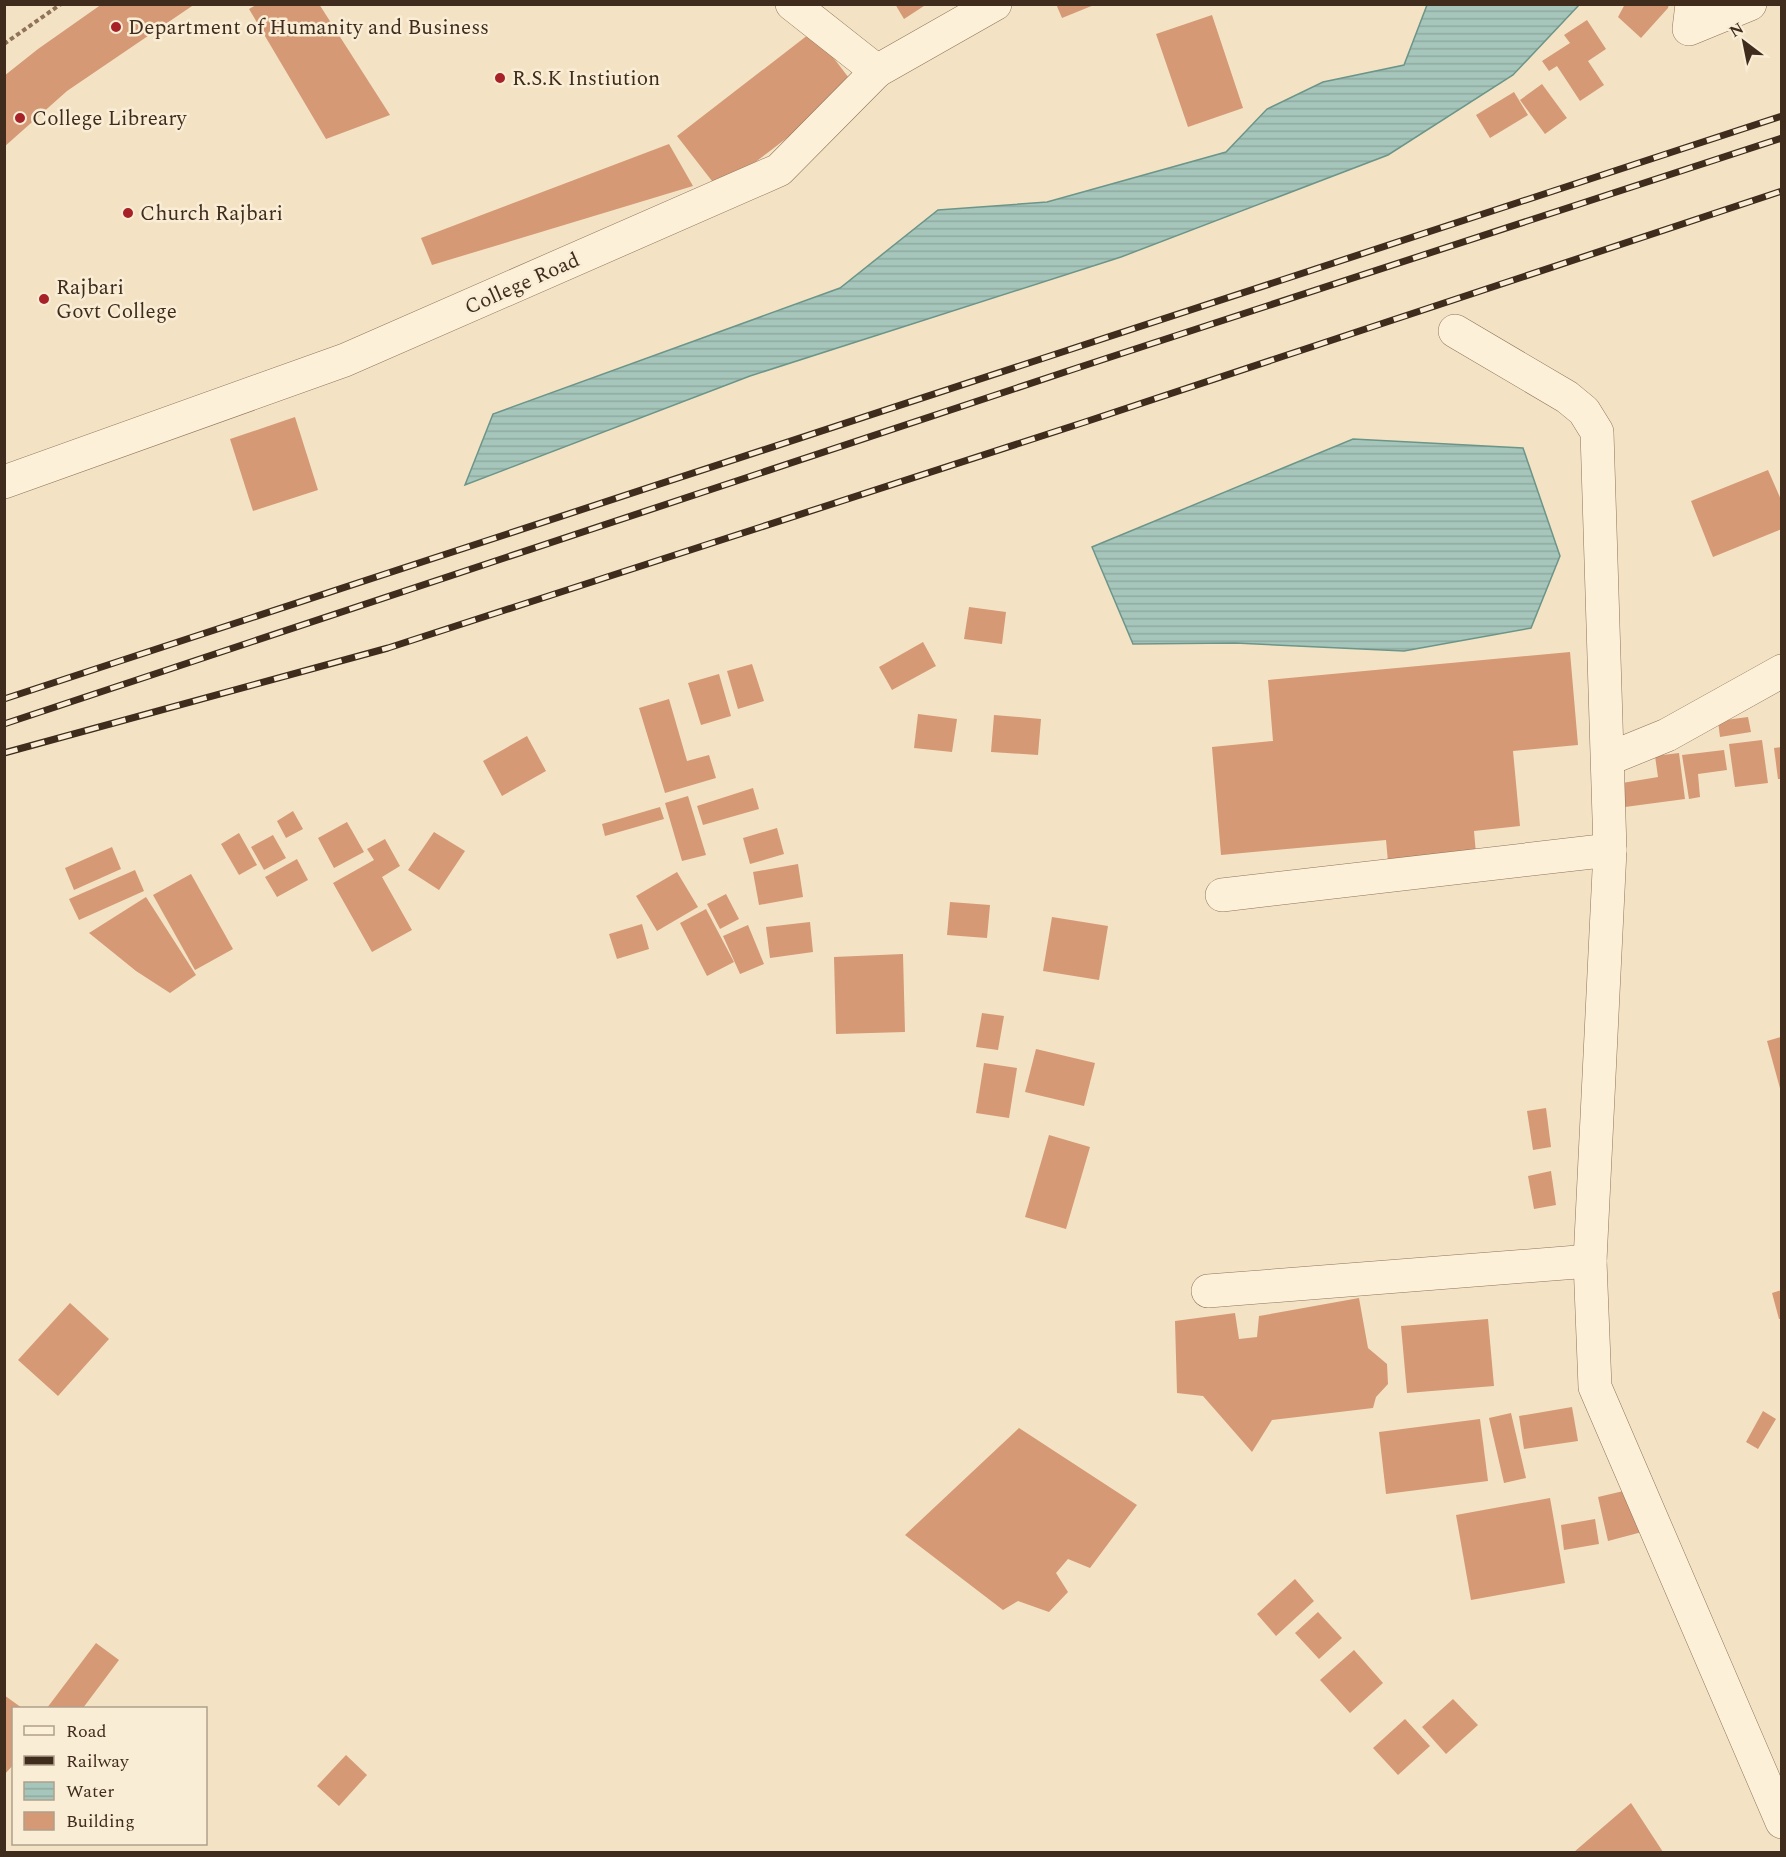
<svg xmlns="http://www.w3.org/2000/svg" width="1786" height="1857" font-family="Spectral,serif">
	<style>
		.water { fill: url(#water-rules); stroke: #6c9589; stroke-width: 1.5 }
		.building { fill: #d59976 }
		.lines { fill: none; stroke-linecap: round; stroke-linejoin: round }
		.street-casing { stroke: #907358; stroke-width: 34 }
		.path { stroke: #907358; stroke-width: 4; stroke-dasharray: 4.5 3; stroke-linecap: butt }
		.street { stroke: #fcf0d9; stroke-width: 33 }
		.rail-casing { stroke: #3f2c1d; stroke-width: 7 }
		.rail { stroke: #f9edd5; stroke-width: 4.5; stroke-dasharray: 14; stroke-linecap: butt }
		.poi-dot { fill: #a62128; stroke: #f9edd5; stroke-width: 2 }
		.labels { text-anchor: middle; stroke-width: 5; stroke-linejoin: round; paint-order: stroke }
		.poi-label { font-size: 21px; fill: #3f2c1d; stroke: #f9edd5; text-anchor: start }
		.street-label { font-size: 21px; fill: #3f2c1d; stroke: #f9edd5 }
	</style>
	<defs>
		<pattern id="water-rules" width="6" height="5" patternUnits="userSpaceOnUse" patternTransform="scale(1.5)"><rect width="6" height="5" fill="#a6c6bb"/><path d="M0 2.5h6" fill="none" stroke="#90aaa0"/></pattern>
	</defs>
	<rect width="100%" height="100%" fill="#f3e3c4"/>
	<g class="water">
		<polygon points="1427,5 1579,5 1513,75 1388,155 1121,257 750,376 465,485 493,414 840,288 938,210 1047,202 1226,152 1267,109 1323,82 1404,65"/>
		<polygon points="1353,439 1523,448 1560,556 1531,628 1404,651 1235,643 1133,644 1092,547"/>
	</g>
	<g class="building">
		<polygon points="102,4 195,4 67,91 4,147 4,76 38,49"/>
		<polygon points="258,4 319,4 390,115 326,139 249,9"/>
		<polygon points="895,4 927,4 904,19"/>
		<polygon points="1056,4 1094,4 1094,5 1062,18"/>
		<polygon points="1625,4 1669,4 1668,8 1641,38 1618,17"/>
		<polygon points="1212,15 1243,108 1188,127 1156,34"/>
		<polygon points="1587,20 1606,49 1588,61 1604,85 1580,101 1557,66 1549,71 1542,61 1570,43 1564,35"/>
		<polygon points="813,31 855,86 719,190 677,136"/>
		<polygon points="1542,84 1567,118 1545,134 1520,100"/>
		<polygon points="1514,92 1528,115 1490,138 1476,115"/>
		<polygon points="669,144 693,186 432,265 421,238"/>
		<polygon points="295,417 318,490 253,511 230,439"/>
		<polygon points="1768,470 1782,502 1782,529 1713,557 1691,501"/>
		<polygon points="969,607 1006,612 1002,644 964,639"/>
		<polygon points="923,642 936,666 892,690 879,667"/>
		<polygon points="1570,652 1578,745 1513,751 1520,826 1474,831 1476,854 1388,862 1386,840 1221,855 1212,747 1273,741 1268,680"/>
		<polygon points="752,664 764,701 738,709 727,671"/>
		<polygon points="719,674 731,716 701,725 688,683"/>
		<polygon points="669,699 687,761 709,755 716,778 665,793 639,708"/>
		<polygon points="918,714 957,719 952,752 914,748"/>
		<polygon points="994,715 1041,719 1038,755 991,752"/>
		<polygon points="1748,717 1751,732 1720,737 1718,721"/>
		<polygon points="527,736 546,771 502,796 483,761"/>
		<polygon points="1762,740 1768,783 1735,787 1729,744"/>
		<polygon points="1782,747 1782,779 1778,779 1774,748"/>
		<polygon points="1724,750 1727,770 1698,774 1700,797 1689,799 1682,755"/>
		<polygon points="1679,753 1685,799 1625,807 1622,783 1658,777 1655,756"/>
		<polygon points="753,788 759,809 703,825 697,806"/>
		<polygon points="688,796 706,855 682,861 665,803"/>
		<polygon points="660,807 664,819 605,836 602,824"/>
		<polygon points="293,811 303,829 286,838 277,821"/>
		<polygon points="347,822 364,852 334,868 318,838"/>
		<polygon points="777,828 784,854 750,864 743,838"/>
		<polygon points="434,832 465,851 439,890 408,870"/>
		<polygon points="239,833 257,865 239,875 221,844"/>
		<polygon points="273,835 286,858 264,870 251,847"/>
		<polygon points="385,839 400,866 382,877 412,930 372,952 333,883 374,860 367,849"/>
		<polygon points="112,847 121,869 74,890 65,868"/>
		<polygon points="297,859 308,880 277,897 265,877"/>
		<polygon points="798,864 803,897 759,905 753,872"/>
		<polygon points="135,870 144,891 79,920 69,899"/>
		<polygon points="677,872 698,907 657,931 636,896"/>
		<polygon points="191,874 233,949 195,970 153,895"/>
		<polygon points="726,894 739,919 720,929 707,904"/>
		<polygon points="146,897 196,975 170,993 136,971 89,933"/>
		<polygon points="950,902 990,905 987,938 947,935"/>
		<polygon points="706,909 734,962 707,976 680,923"/>
		<polygon points="1052,917 1108,926 1099,980 1043,971"/>
		<polygon points="810,922 813,952 770,958 766,927"/>
		<polygon points="642,924 649,949 617,959 609,934"/>
		<polygon points="748,925 764,964 740,974 723,936"/>
		<polygon points="903,954 905,1032 836,1034 834,957"/>
		<polygon points="982,1013 1004,1016 998,1050 976,1047"/>
		<polygon points="1781,1037 1782,1092 1781,1092 1767,1041"/>
		<polygon points="1036,1049 1095,1063 1084,1106 1025,1092"/>
		<polygon points="984,1063 1017,1068 1009,1118 976,1113"/>
		<polygon points="1546,1108 1551,1147 1533,1150 1527,1111"/>
		<polygon points="1049,1135 1090,1147 1066,1229 1025,1217"/>
		<polygon points="1551,1171 1556,1205 1534,1209 1528,1176"/>
		<polygon points="1782,1290 1782,1319 1779,1319 1772,1293"/>
		<polygon points="1359,1298 1368,1348 1387,1364 1388,1384 1376,1397 1373,1408 1272,1420 1252,1452 1203,1396 1177,1393 1175,1321 1235,1313 1239,1339 1257,1337 1259,1316"/>
		<polygon points="70,1303 109,1339 58,1396 18,1360"/>
		<polygon points="1488,1319 1494,1386 1407,1393 1401,1326"/>
		<polygon points="1572,1407 1578,1441 1524,1449 1519,1416"/>
		<polygon points="1763,1411 1776,1419 1758,1449 1746,1442"/>
		<polygon points="1511,1413 1526,1478 1504,1483 1489,1418"/>
		<polygon points="1480,1419 1488,1481 1386,1494 1379,1432"/>
		<polygon points="1019,1428 1137,1505 1090,1568 1068,1559 1056,1573 1068,1592 1049,1612 1018,1601 1003,1610 905,1535"/>
		<polygon points="1632,1489 1642,1532 1608,1541 1598,1497"/>
		<polygon points="1550,1498 1565,1583 1471,1600 1456,1515"/>
		<polygon points="1595,1519 1599,1544 1564,1550 1561,1525"/>
		<polygon points="1295,1579 1314,1601 1276,1636 1257,1614"/>
		<polygon points="1318,1612 1342,1638 1319,1659 1295,1633"/>
		<polygon points="96,1643 119,1660 83,1708 47,1708"/>
		<polygon points="1354,1650 1383,1683 1350,1713 1320,1680"/>
		<polygon points="4,1695 22,1708 14,1708 14,1764 4,1775"/>
		<polygon points="1453,1699 1478,1725 1446,1754 1422,1727"/>
		<polygon points="1405,1719 1430,1746 1398,1775 1373,1748"/>
		<polygon points="346,1755 367,1775 339,1806 317,1786"/>
		<polygon points="1631,1803 1663,1852 1574,1852"/>
	</g>
	<g class="lines">
		<g class="street-casing">
			<g id="street">
				<polyline points="792,4 877,71"/>
				<polyline points="1692,4 1689,29 1750,4"/>
				<polyline points="1455,331 1567,397 1584,411 1597,432 1610,850 1590,1261 1595,1387 1782,1822"/>
				<polyline points="4,482 345,360 779,170 877,71 995,4"/>
				<polyline points="1608,759 1667,735 1782,671"/>
				<polyline points="1222,895 1610,850"/>
				<polyline points="1208,1291 1590,1261"/>
			</g>
		</g>
		<polyline class="path" points="4,44 61,4"/>
		<use href="#street" class="street"/>
		<g class="rail-casing">
			<g id="rail">
				<polyline points="4,699 1782,116"/>
				<polyline points="4,724 1080,367 1782,138"/>
				<polyline points="4,753 388,648 1085,422 1782,191"/>
			</g>
		</g>
		<use href="#rail" class="rail"/>
	</g>
	<g class="poi-dot">
		<circle cx="116" cy="27" r="6"/>
		<circle cx="500" cy="78" r="6"/>
		<circle cx="20" cy="118" r="6"/>
		<circle cx="128" cy="213" r="6"/>
		<circle cx="44" cy="299" r="6"/>
	</g>
	<g class="labels">
		<g class="poi-label">
			<text x="128" y="34">Department of Humanity and Business</text>
			<text x="512" y="85">R.S.K Instiution</text>
			<text x="32" y="125">College Libreary</text>
			<text x="140" y="220">Church Rajbari</text>
			<text x="56" y="294">Rajbari<tspan x="56" dy="24">Govt College</tspan></text>
		</g>
		<g class="street-label">
			<text transform="translate(522 283) rotate(-24)" y="7">College Road</text>
		</g>
	</g>
	<rect width="1786" height="1857" fill="none" stroke="#3f2c1d" stroke-width="12"/>
	<rect x="12" y="1707" width="195" height="138" fill="#f9edd5" stroke="#afa08b" stroke-width="1.5"/>
	<rect x="24" y="1726" width="30" height="9" fill="#fcf0d9" stroke="#afa08b" stroke-width="1.5"/>
	<text x="66" y="1737" font-size="18" fill="#3f2c1d">Road</text>
	<rect x="24" y="1756" width="30" height="9" fill="#3f2c1d" stroke="#afa08b" stroke-width="1.5"/>
	<text x="66" y="1767" font-size="18" fill="#3f2c1d">Railway</text>
	<rect x="24" y="1782" width="30" height="18" fill="url(#water-rules)" stroke="#afa08b" stroke-width="1.5"/>
	<text x="66" y="1797" font-size="18" fill="#3f2c1d">Water</text>
	<rect x="24" y="1812" width="30" height="18" fill="#d59976" stroke="#afa08b" stroke-width="1.5"/>
	<text x="66" y="1827" font-size="18" fill="#3f2c1d">Building</text>
	<g transform="translate(1744 42) rotate(328)" stroke="#f9edd5" stroke-width="4.5" paint-order="stroke">
	<path d="M0-4.5L10 22L0 15L-10 22Z" fill="#3f2c1d"/>
	<text y="-9" font-size="16" font-weight="bold" text-anchor="middle" fill="#3f2c1d">N</text>
	</g>
</svg>
